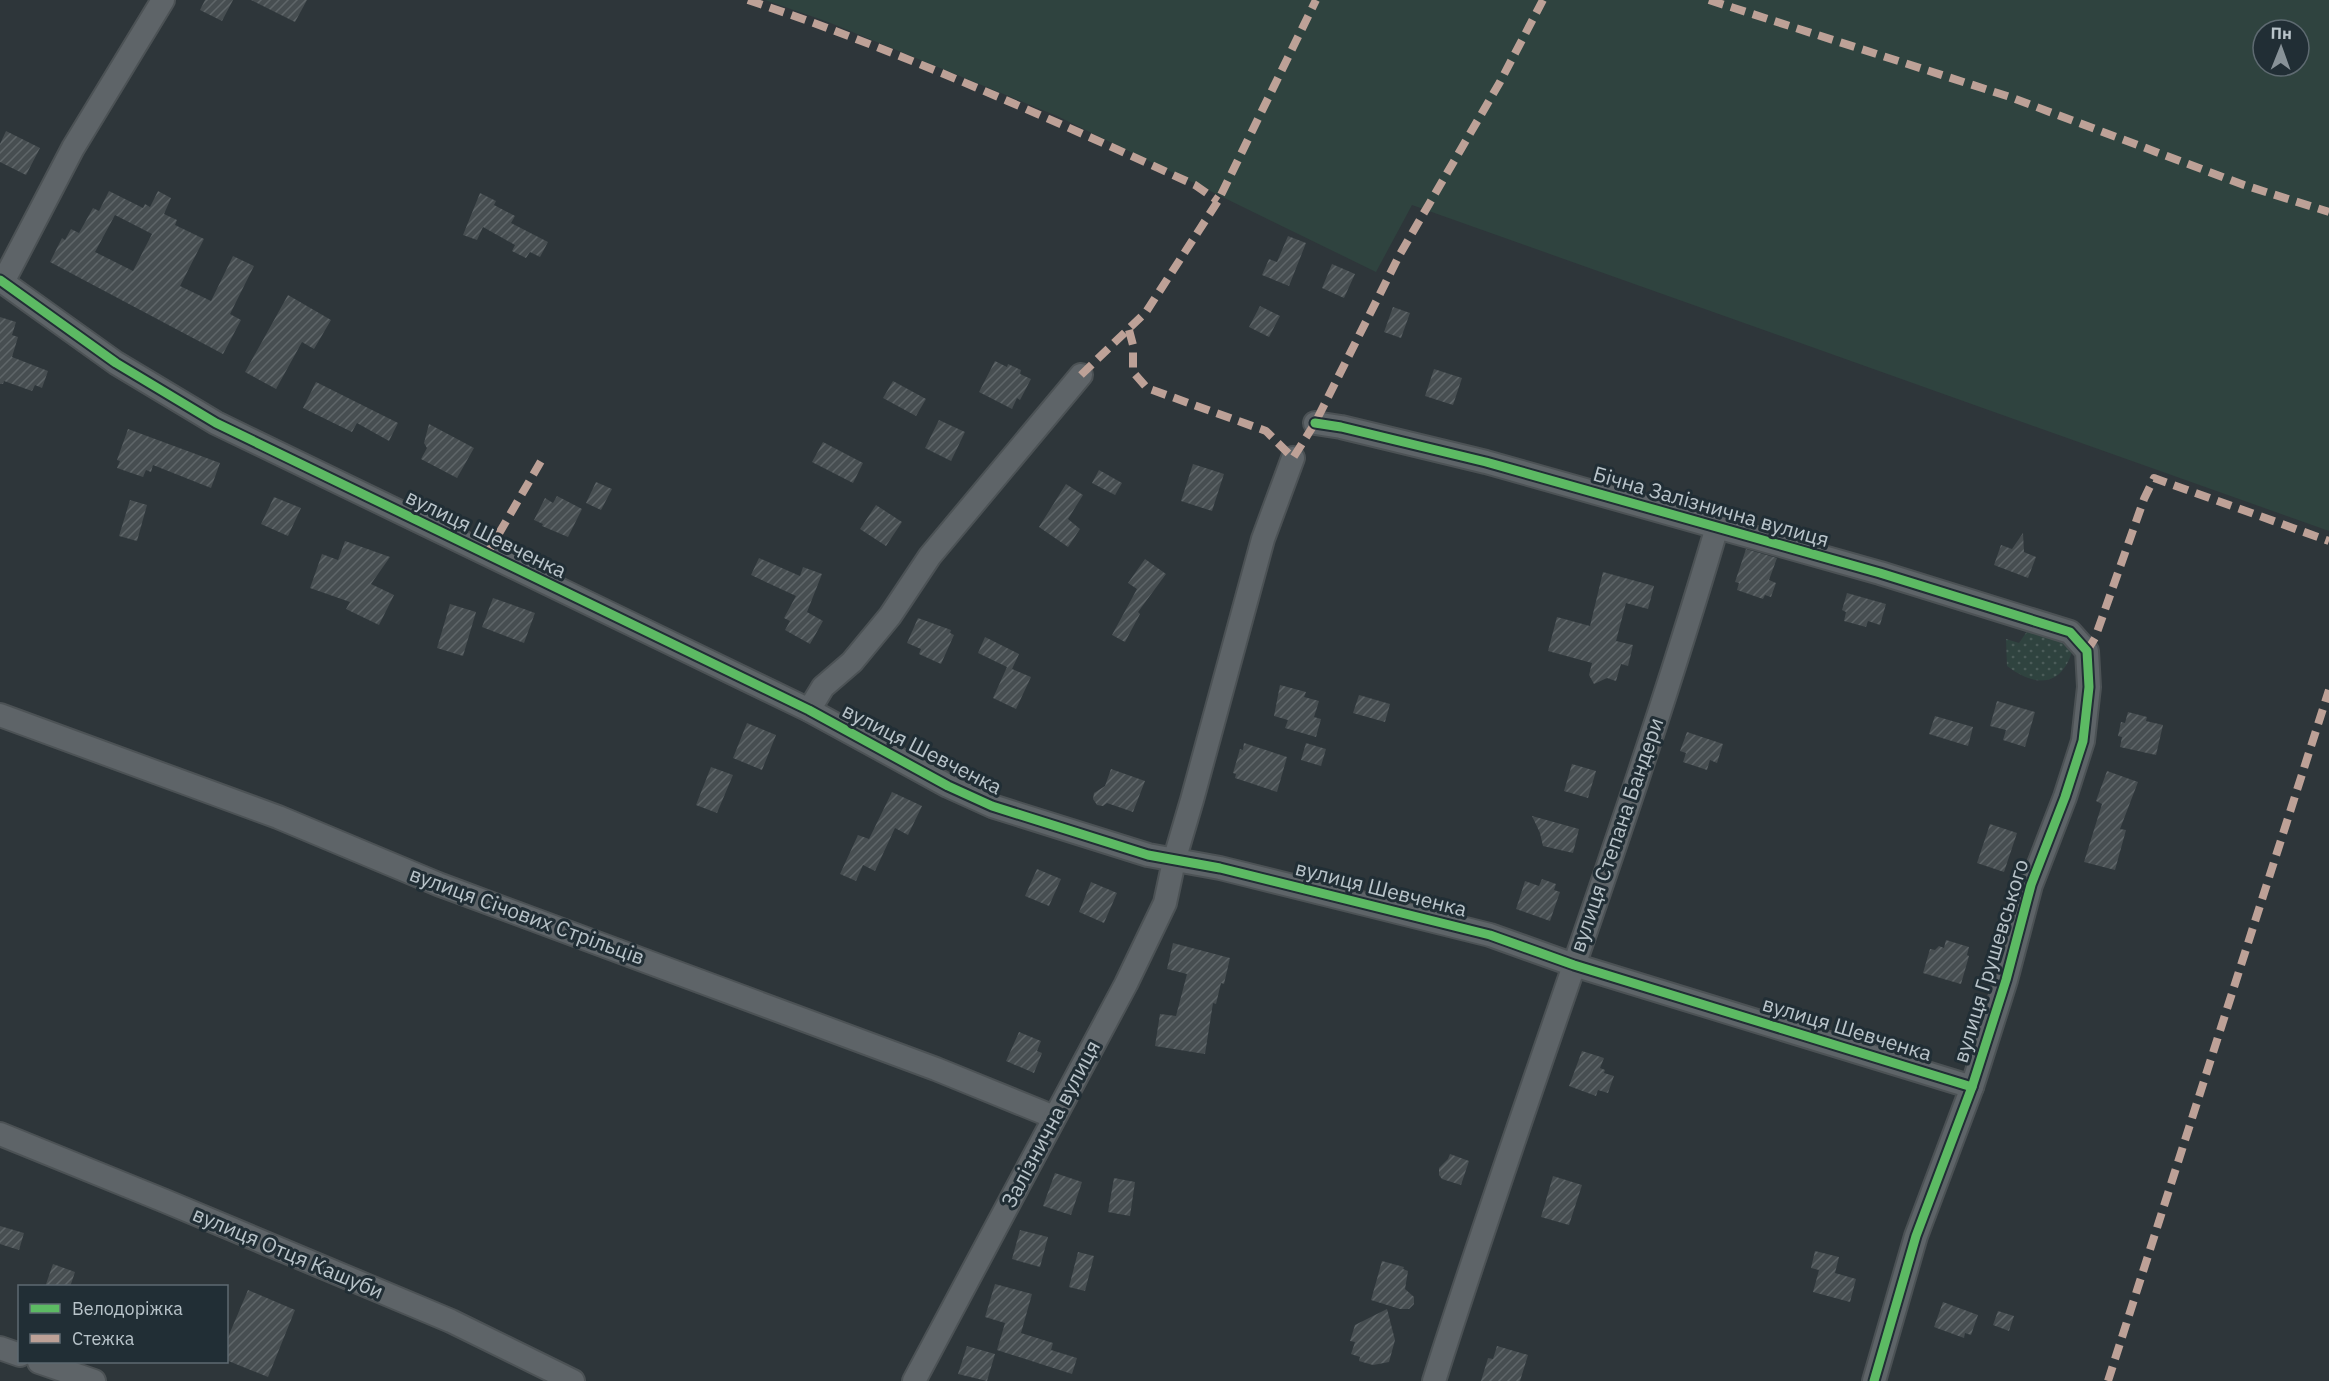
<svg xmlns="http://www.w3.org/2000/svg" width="2329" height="1381" font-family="'IBM Plex Sans',sans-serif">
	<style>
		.grass { fill: url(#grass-dots) }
		.garden { fill: #2f433f; fill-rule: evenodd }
		.building { fill: url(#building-hatch); fill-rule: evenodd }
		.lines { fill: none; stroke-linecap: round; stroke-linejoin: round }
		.minor-casing { stroke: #4c5255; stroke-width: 26 }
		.minor { stroke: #5e6468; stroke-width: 22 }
		.quiet { stroke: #bda197; stroke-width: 8; stroke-dasharray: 15 8; stroke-linecap: butt }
		.cycleway-casing { stroke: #212e35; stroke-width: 13 }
		.cycleway { stroke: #5cba63; stroke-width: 9 }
		.labels { text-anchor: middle; stroke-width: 6; stroke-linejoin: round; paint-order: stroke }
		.street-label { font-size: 21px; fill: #b9c4ca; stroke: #212e35 }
	</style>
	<defs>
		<pattern id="grass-dots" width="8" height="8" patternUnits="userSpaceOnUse" patternTransform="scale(1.5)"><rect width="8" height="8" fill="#2f433f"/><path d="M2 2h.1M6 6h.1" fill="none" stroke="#4b5c59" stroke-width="1.8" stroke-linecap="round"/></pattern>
		<pattern id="building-hatch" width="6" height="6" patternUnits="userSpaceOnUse" patternTransform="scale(1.5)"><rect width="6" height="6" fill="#474e51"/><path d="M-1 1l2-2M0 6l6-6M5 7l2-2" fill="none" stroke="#5f6669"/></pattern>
	</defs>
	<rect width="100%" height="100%" fill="#2e363a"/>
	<path class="grass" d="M2030,627L2074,644C2065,685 2039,690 2007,666L2006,639L2019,643Z"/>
	<path class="garden" d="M765,0H2329V531L1412,205L1376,272L1057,116L828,22ZM2263,30H2299V66H2263Z"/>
	<g class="building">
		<polygon points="205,0 233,0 222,21 200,10"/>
		<polygon points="251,0 307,0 295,22"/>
		<polygon points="6,131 40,148 26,175 0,162 0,144"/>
		<path d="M109,191L143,208L145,204L150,207L158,191L171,198L164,214L177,220L175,225L204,239L180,286L211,301L233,256L254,266L230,314L241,320L223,354L50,262L62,238L65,240L71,229L79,233L93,208L99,211ZM115,215L152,234L133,271L95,252Z"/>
		<polygon points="480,193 496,201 494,205 515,216 511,223 548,242 540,257 530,252 526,258 512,251 515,245 483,227 477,240 463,235"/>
		<polygon points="1288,236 1306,243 1289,286 1262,275 1269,259 1277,262"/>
		<polygon points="1332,264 1355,274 1344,298 1322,288"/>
		<polygon points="288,295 331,320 314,349 302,342 276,389 245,372"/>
		<polygon points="1260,306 1280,316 1269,337 1249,327"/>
		<polygon points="1393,307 1410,313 1401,338 1384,332"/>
		<polygon points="0,317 16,322 12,335 18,337 12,357 48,371 42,388 35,385 32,391 4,381 3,384 0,384"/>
		<polygon points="995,361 1007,367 1008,364 1021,370 1020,374 1031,379 1020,400 1017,398 1012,409 979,392"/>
		<polygon points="1434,369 1462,378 1453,405 1425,396"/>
		<polygon points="893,381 926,399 916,416 883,398"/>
		<polygon points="316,382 398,423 389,441 357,423 352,432 303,408"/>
		<polygon points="939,420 965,432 951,461 925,448"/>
		<polygon points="429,424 474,448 457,478 421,459 427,448 424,443"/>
		<polygon points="128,429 220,463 211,488 153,465 151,472 146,470 143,477 117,468 120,461 117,460"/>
		<polygon points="823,442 863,463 853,483 812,462"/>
		<polygon points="1193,464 1224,474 1212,511 1181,501"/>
		<polygon points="1099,470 1122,483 1115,495 1092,483"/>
		<polygon points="596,482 612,489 601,510 586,503"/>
		<polygon points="1066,484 1083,495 1068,519 1080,529 1068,547 1039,527"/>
		<polygon points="557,496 582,509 568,537 542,526 543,524 534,520 545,498 553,503"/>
		<polygon points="274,497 301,508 288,536 261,524"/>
		<polygon points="130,500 147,505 137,541 119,536"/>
		<polygon points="876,505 902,522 886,546 860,529"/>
		<polygon points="2023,533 2024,552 2036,557 2028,578 1994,565 2001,545 2012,549"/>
		<polygon points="345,541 390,557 371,584 394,595 379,625 346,609 350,602 310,588 322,554 338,560"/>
		<polygon points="1746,549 1777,558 1769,580 1776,583 1771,597 1765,595 1763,599 1737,590 1739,583 1735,582"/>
		<polygon points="759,558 800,576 803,567 822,574 807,612 823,621 810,644 785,630 790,621 784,618 796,596 751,575"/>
		<polygon points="1145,559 1166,574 1138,612 1140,614 1125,642 1112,635 1137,589 1128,583"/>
		<polygon points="1603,572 1654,586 1648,609 1626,603 1616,641 1633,645 1628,666 1621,664 1616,681 1607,678 1594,684 1589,675 1592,663 1548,651 1557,617 1590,626"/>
		<polygon points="1847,593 1886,604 1880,625 1868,621 1866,627 1844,621 1846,612 1842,610"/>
		<polygon points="493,598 535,613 524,643 482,627"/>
		<polygon points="450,604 476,612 463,656 437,648"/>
		<polygon points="918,618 951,630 950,633 954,635 941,664 919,654 921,649 907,643"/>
		<polygon points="985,637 1019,654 1012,669 1031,677 1016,709 993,698 1007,667 978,653"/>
		<polygon points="1280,685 1306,692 1304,697 1319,701 1314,717 1321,719 1316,737 1285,728 1288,720 1274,716"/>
		<polygon points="1359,695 1390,704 1385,722 1353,713"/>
		<polygon points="1997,701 2035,712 2025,747 2003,740 2006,730 1990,726"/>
		<polygon points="2128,712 2147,717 2146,721 2163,725 2156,755 2120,747 2122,737 2118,736 2121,722 2125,723"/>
		<polygon points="1935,716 1973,727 1968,746 1929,734"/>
		<polygon points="747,723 776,735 762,770 733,758"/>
		<polygon points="1687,732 1723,744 1717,763 1710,760 1707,770 1683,762 1686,753 1680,751"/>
		<polygon points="1244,743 1287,757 1277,792 1235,778 1236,774 1233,773 1240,749 1243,750"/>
		<polygon points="1306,743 1326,749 1321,766 1301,760"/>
		<polygon points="1572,764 1596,771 1588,798 1564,791"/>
		<polygon points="711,767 733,775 717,813 696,805"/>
		<polygon points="1111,769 1145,781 1133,812 1107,803 1103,806 1097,805 1093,799 1094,793 1105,786"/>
		<polygon points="2107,771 2138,782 2120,829 2126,830 2115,870 2084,862 2102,804 2096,801"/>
		<polygon points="892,792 922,806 908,835 895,828 875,871 863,865 856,881 840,874 858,835 869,839"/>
		<polygon points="1532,816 1579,829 1573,853 1543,846 1540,833"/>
		<polygon points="1990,824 2017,833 2004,872 1977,863"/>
		<polygon points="1037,869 1061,879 1049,906 1025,896"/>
		<polygon points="1542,879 1556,884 1554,890 1560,892 1550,921 1516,909 1525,881 1539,886"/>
		<polygon points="1091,882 1117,893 1104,923 1079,912"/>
		<polygon points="1946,940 1969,947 1967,955 1969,956 1961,984 1923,973 1930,949 1935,950 1939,946 1944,948"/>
		<polygon points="1173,943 1230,958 1224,984 1221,983 1216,1004 1213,1003 1205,1054 1155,1046 1160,1014 1176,1016 1187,974 1167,969"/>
		<polygon points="1019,1032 1041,1041 1037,1051 1042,1053 1034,1073 1006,1061"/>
		<polygon points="1582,1051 1604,1058 1600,1068 1605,1070 1604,1073 1614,1076 1608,1093 1598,1090 1596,1096 1569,1086"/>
		<polygon points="1450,1154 1469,1161 1461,1185 1442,1179 1439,1175 1439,1168 1448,1159"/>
		<polygon points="1055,1173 1082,1182 1071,1215 1043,1206"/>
		<polygon points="1553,1176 1582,1185 1569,1225 1541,1217"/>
		<polygon points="1114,1178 1135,1182 1130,1216 1108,1212"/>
		<polygon points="0,1226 24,1233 19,1250 0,1244"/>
		<polygon points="1020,1230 1048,1237 1040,1267 1012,1259"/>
		<polygon points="1815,1251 1839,1257 1835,1273 1856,1279 1850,1302 1813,1292 1819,1270 1811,1268"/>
		<polygon points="1078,1252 1094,1256 1085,1291 1069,1287"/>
		<polygon points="1382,1261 1404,1267 1403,1269 1408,1271 1405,1289 1414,1297 1414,1304 1409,1309 1400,1309 1371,1300"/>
		<polygon points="53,1264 75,1272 70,1287 45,1287"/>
		<polygon points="995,1284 1032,1294 1021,1333 1053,1343 1051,1350 1077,1358 1072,1374 997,1350 1005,1323 985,1317"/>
		<polygon points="248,1290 295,1310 268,1377 226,1360 226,1342"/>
		<polygon points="1943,1302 1978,1315 1971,1335 1965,1333 1964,1338 1934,1327"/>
		<polygon points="1387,1309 1395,1340 1389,1362 1373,1365 1359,1361 1360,1357 1351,1354 1355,1342 1350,1341 1355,1325"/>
		<polygon points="1998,1311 2014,1316 2009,1331 1993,1325"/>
		<polygon points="967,1346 995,1354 987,1381 958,1374"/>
		<polygon points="1497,1346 1528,1355 1520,1381 1481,1381 1488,1358 1493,1359"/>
	</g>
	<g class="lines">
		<g class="minor-casing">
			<g id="minor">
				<polyline points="0,280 116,363 216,423 809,710 948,786 992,806 1148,855 1220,868 1490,935 1574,965 1972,1087"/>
				<polyline points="3,282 73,148 163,0"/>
				<polyline points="1315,423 1341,427 1486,462 1880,573 2070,632 2087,651 2089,687 2083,741 2065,797 2031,885 2006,980 1972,1087 1916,1236 1874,1381"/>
				<polyline points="809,710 823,687 852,662 890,616 930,556 1081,375"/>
				<polyline points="0,715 278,817 438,884 936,1069 1054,1117"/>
				<polyline points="0,1134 165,1201 451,1321 573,1381"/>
				<polyline points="0,1348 20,1355"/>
				<polyline points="39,1362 94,1381"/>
				<polyline points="914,1381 1126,984 1165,903 1174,861 1192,800 1263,539 1293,458"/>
				<path d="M1434,1381C1525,1095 1632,815 1717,527"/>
			</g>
		</g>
		<use href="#minor" class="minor"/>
		<g class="quiet">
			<path d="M748,0C900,51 1049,118 1195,185L1218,201"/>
			<polyline points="1709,0 2010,97 2244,185 2329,212"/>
			<polyline points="1129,330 1133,345 1133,372 1147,388 1266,431 1293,458 1315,423 1400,254 1500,82 1543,0"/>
			<polyline points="1081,375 1146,312 1218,201 1316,0"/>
			<polyline points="487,554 544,456"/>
			<polyline points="2087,651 2095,638 2144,499 2154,478 2329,541"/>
			<polyline points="2108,1381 2329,690"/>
		</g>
		<g class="cycleway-casing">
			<g id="cycleway">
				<polyline points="0,280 116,363 216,423 809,710 948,786 992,806 1148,855 1220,868 1490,935 1574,965 1972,1087"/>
				<polyline points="1315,423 1341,427 1486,462 1880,573 2070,632 2087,651 2089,687 2083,741 2065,797 2031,885 2006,980 1972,1087 1916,1236 1874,1381"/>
			</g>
		</g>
		<use href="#cycleway" class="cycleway"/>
	</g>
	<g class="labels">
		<g class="street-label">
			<text transform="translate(1711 507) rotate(16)" y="7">Бічна Залізнична вулиця</text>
			<text transform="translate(486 534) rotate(26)" y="7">вулиця Шевченка</text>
			<text transform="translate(922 749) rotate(27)" y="7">вулиця Шевченка</text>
			<text transform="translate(1617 835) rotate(-71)" y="7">вулиця Степана Бандери</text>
			<text transform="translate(1381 889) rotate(14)" y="7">вулиця Шевченка</text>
			<text transform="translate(527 916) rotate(20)" y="7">вулиця Січових Стрільців</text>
			<text transform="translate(1991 961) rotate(-73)" y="7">вулиця Грушевського</text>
			<text transform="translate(1847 1029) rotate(17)" y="7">вулиця Шевченка</text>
			<text transform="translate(1051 1124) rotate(-62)" y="7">Залізнична вулиця</text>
			<text transform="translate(288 1253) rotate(23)" y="7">вулиця Отця Кашуби</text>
		</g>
	</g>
	<rect x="18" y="1285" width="210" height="78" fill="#212e35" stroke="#5e6a71" stroke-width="1.5"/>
	<rect x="30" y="1304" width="30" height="9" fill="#5cba63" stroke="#5e6a71" stroke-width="1.5"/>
	<text x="72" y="1315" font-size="18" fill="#b9c4ca">Велодоріжка</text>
	<rect x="30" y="1334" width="30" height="9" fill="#bda197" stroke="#5e6a71" stroke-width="1.5"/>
	<text x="72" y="1345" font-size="18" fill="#b9c4ca">Стежка</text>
	<g transform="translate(2281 48) rotate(1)"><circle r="28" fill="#212e35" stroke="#5e6a71" stroke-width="1.5"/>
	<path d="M0-4.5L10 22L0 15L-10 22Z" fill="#889298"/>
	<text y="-9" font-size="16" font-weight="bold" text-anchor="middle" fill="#b9c4ca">Пн</text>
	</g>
</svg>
